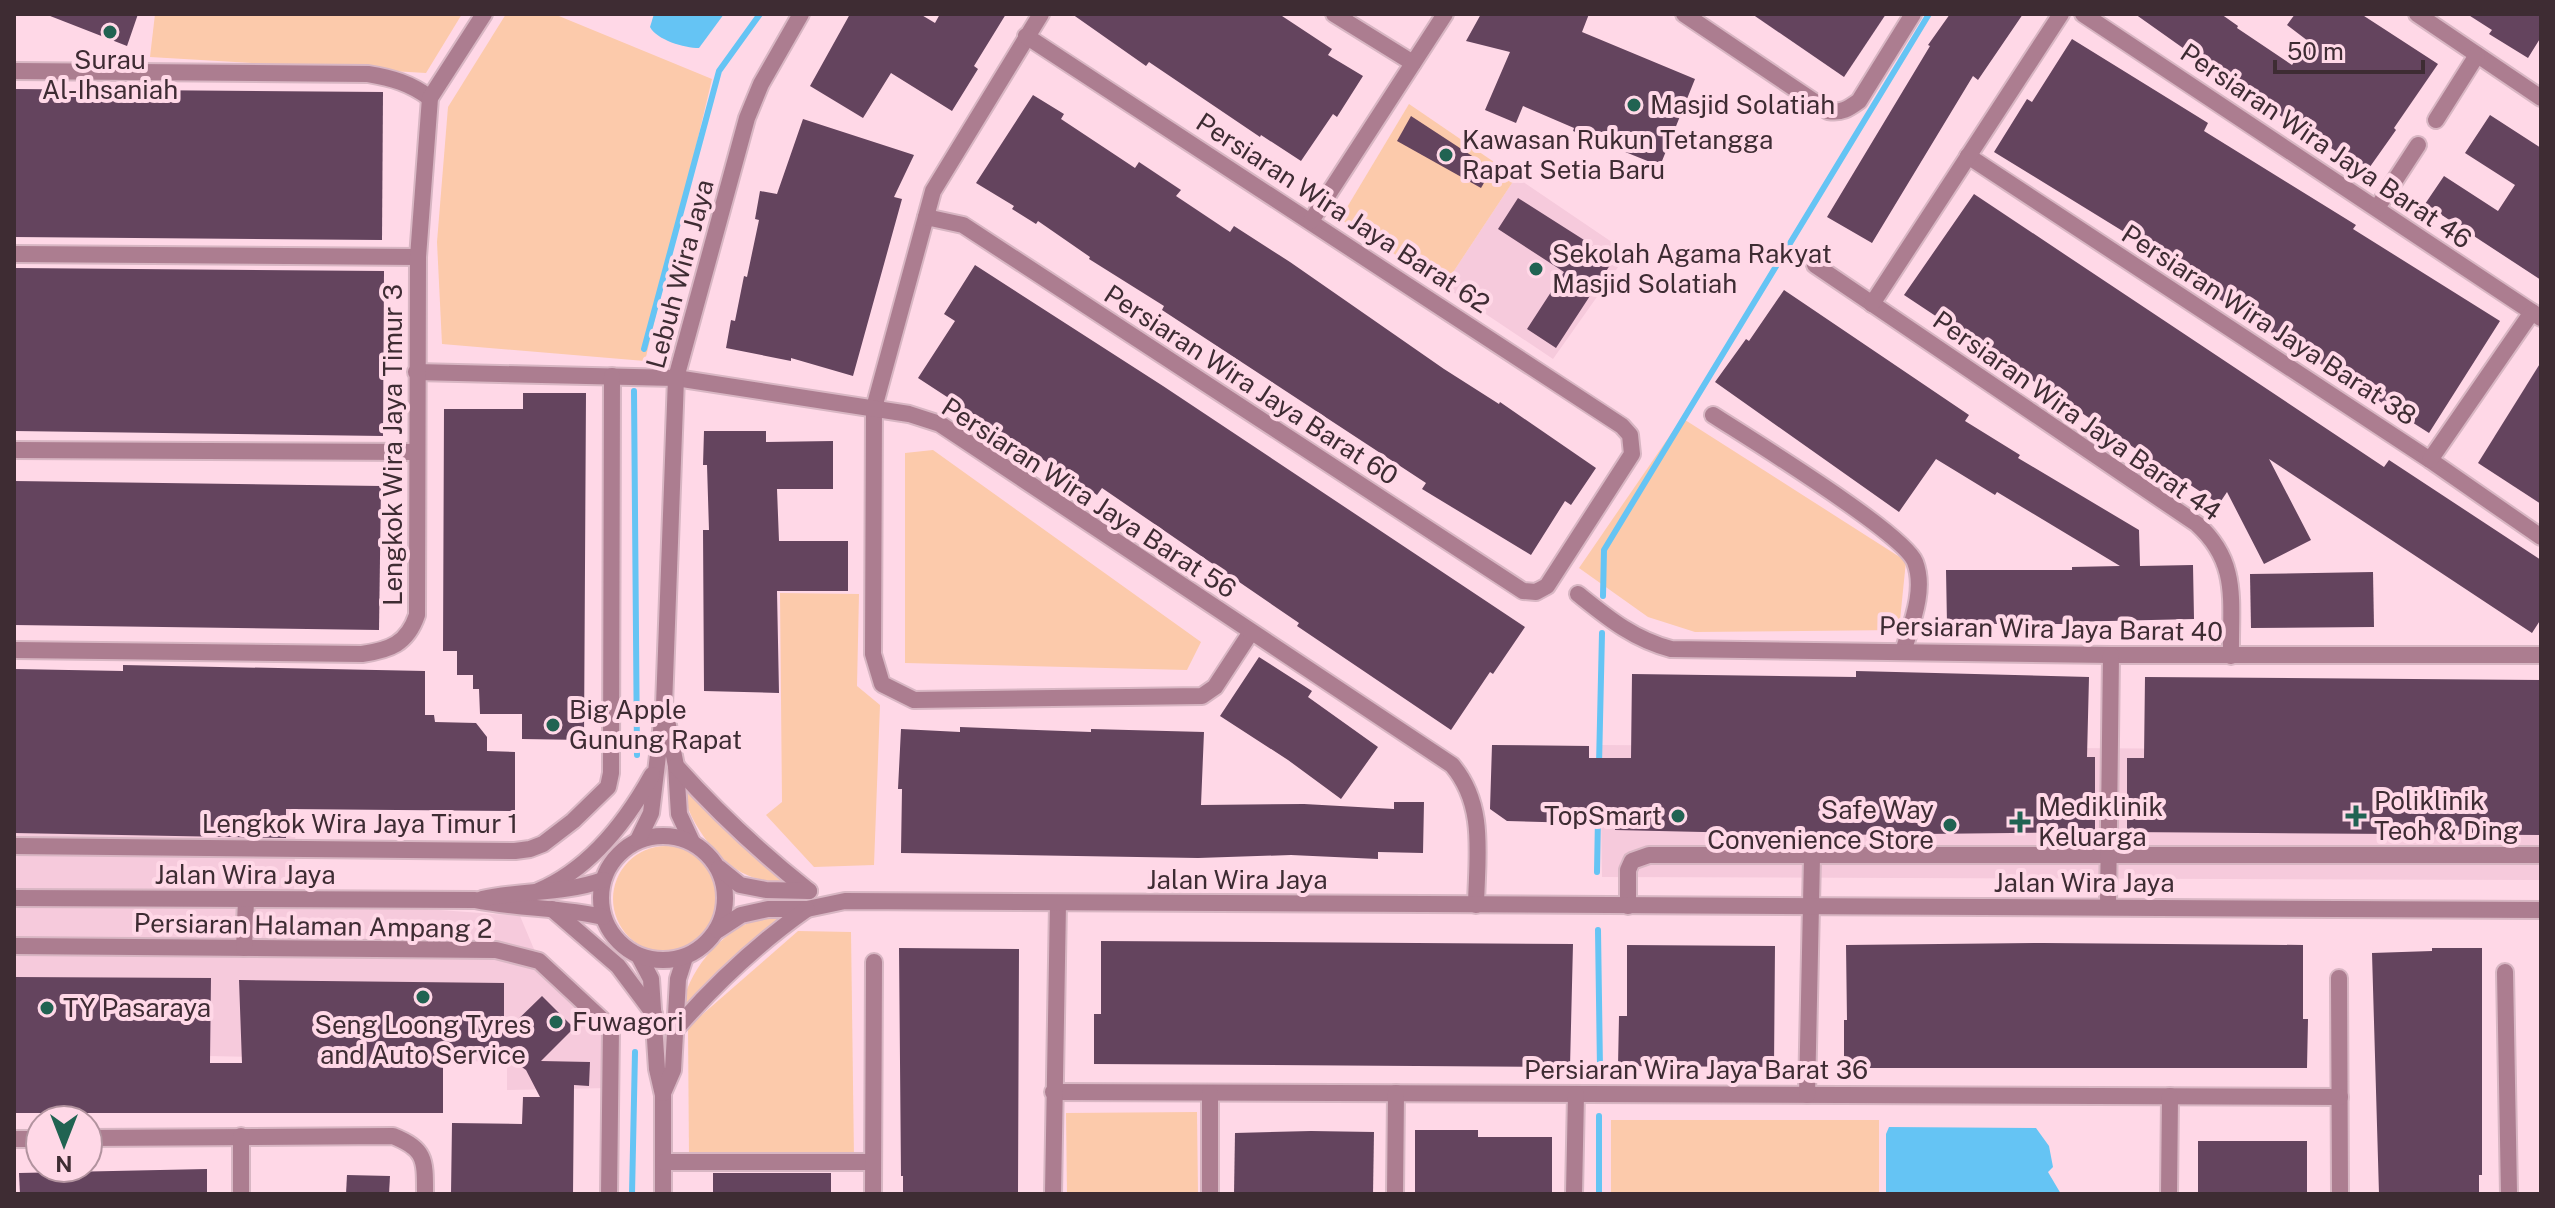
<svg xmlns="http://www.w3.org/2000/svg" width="2555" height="1208" font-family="'Public Sans',sans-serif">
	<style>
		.built { fill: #f6cadc }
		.green { fill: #fccaab }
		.water { fill: #65c4f4 }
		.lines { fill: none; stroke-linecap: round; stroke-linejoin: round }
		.stream { stroke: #65c4f4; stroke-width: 6 }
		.building { fill: #64445e }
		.minor-casing { stroke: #d8b6c3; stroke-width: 20 }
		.tertiary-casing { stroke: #d8b6c3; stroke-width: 20 }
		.minor { stroke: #ac7d90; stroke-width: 16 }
		.tertiary { stroke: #ac7d90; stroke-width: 16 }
		.poi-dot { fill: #216352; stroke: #ffd8e7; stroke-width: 3 }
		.labels { text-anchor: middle; stroke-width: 8; stroke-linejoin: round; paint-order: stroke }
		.poi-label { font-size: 26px; fill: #3e2c33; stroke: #ffd8e7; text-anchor: start }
		.street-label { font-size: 26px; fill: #3e2c33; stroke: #ffd8e7 }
	</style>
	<rect width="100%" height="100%" fill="#ffd8e7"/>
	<g class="built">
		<polygon points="1516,177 1628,253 1553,359 1444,286"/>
		<polygon points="1600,745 2541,751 2541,880 1602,877"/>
		<polygon points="14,748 297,753 294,899 520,916 539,961 611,1028 609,1088 507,1090 507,1062 14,1052"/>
	</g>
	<g class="green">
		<polygon points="155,14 462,14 426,73 150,57"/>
		<polygon points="506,14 554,14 712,79 645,361 442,344 437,242 448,107"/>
		<polygon points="1409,104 1516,177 1444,286 1340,219"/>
		<polygon points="1682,418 1906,561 1899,630 1695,632 1648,617 1579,568"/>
		<polygon points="933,450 1201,642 1187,670 905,663 905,453"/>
		<polygon points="780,593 859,594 857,686 880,705 874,865 814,867 766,815 782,802"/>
		<path d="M683,784L791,884C776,883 761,881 747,875C717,862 683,816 683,784Z"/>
		<circle cx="666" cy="899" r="53"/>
		<path d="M782,917L683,1008C685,975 720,933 751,922C761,918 772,918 782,917Z"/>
		<polygon points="798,931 851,932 854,1158 689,1158 688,1027"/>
		<polygon points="1197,1112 1198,1194 1067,1194 1066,1113"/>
		<rect x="1611" y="1120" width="268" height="74"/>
	</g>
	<g class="water">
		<path d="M654,14H724L699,48C684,48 657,40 650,27Z"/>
		<polygon points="1889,1127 2036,1128 2049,1146 2053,1167 2048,1172 2061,1194 1886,1194 1886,1134"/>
	</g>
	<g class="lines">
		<g class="stream">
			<polyline points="644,349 719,71 760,14"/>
			<polyline points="634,391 637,755"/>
			<polyline points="1603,596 1604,550 1929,14"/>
			<polyline points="1599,765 1602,633"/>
			<polyline points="1597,872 1598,817"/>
			<polyline points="1598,930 1600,1069"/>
			<polyline points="1599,1116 1599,1194"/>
			<polyline points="632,1194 635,1052"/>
		</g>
	</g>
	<g class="building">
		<polygon points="45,14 138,14 127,46"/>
		<polygon points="850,14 920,14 935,23 940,14 1006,14 974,66 978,69 952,111 891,73 863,118 810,86"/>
		<polygon points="1072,14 1279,14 1332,49 1328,55 1363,76 1337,117 1333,114 1301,161 1261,135 1260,137 1149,62 1146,66"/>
		<polygon points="1481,14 1589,14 1582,32 1695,79 1660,166 1573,131 1574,128 1523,106 1516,123 1485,110 1510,52 1466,41"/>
		<polygon points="1752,14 1886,14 1844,77"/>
		<polygon points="1950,14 2023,14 1978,80 1973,76 1872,243 1827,217 1930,46 1928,45"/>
		<polygon points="2135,14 2221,14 2238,26 2237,28 2292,65 2308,41 2287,25 2295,14 2361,14 2438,64 2394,128 2396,130 2367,171 2212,72 2214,70"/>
		<polygon points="2467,14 2541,14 2541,37 2528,58 2489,34 2492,30"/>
		<polygon points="2072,39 2208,123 2204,131 2356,225 2353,229 2500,321 2429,433 2144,251 2147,246 1994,152 2027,99 2032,102"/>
		<polygon points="14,89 383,92 382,240 14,237"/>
		<polygon points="1033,95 1064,114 1061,119 1135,168 1139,162 1181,190 1176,196 1230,232 1234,226 1290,262 1444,369 1499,404 1500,402 1596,468 1571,505 1565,501 1531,555 1422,489 1426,483 1162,310 1164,306 1089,259 1090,257 1038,221 1036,224 1012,209 1014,206 976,183"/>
		<polygon points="2490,115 2541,148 2541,280 2425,204 2444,176 2498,211 2515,185 2465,153"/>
		<polygon points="1411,116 1492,169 1481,188 1397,141"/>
		<polygon points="803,119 914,155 894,197 902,199 853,376 791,358 791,361 726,348 731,320 735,321 744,276 747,277 759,220 755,219 760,191 777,194"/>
		<polygon points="1974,194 2384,467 2389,460 2541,560 2541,619 2532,633 2269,459 2311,540 2264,564 2227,492 2219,504 1904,295"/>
		<polygon points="1518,198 1614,259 1556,348 1527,329 1564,272 1498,229"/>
		<polygon points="975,265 1163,386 1525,627 1493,674 1490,672 1451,730 1297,626 1299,623 1102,488 1097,495 918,378 955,321 944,314"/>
		<polygon points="14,268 384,271 383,436 14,431"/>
		<polygon points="1784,290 1969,415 1965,421 2020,455 2018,458 2139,530 2140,566 2193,565 2194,619 2066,622 2066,624 1947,624 1946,570 2072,570 2072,567 2120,566 1997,492 1995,495 1936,459 1899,512 1715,382 1746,339 1749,341"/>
		<polygon points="2541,362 2541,504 2478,463"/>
		<polygon points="523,393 586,393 584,740 522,739 522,714 480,714 479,689 473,689 473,675 457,675 457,651 443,651 444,409 523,409"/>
		<polygon points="704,431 766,431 766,442 833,441 833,489 777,489 779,541 848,541 848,591 777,591 779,693 704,691 703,530 709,530 707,465 703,465"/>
		<polygon points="14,481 381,486 379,630 14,625"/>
		<polygon points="2373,572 2374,627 2251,628 2250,574"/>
		<polygon points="1259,657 1312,691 1308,697 1378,747 1341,799 1288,760 1220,716"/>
		<polygon points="123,665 425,671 425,715 434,715 435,722 476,723 487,737 487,751 515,752 515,811 286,809 286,838 14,833 14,669 123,671"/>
		<polygon points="1856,671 2089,677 2087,757 2095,757 2095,832 1833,835 1615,830 1615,824 1507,821 1490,809 1492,745 1589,746 1589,758 1631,758 1632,674 1856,677"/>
		<polygon points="2145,677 2541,680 2541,835 2127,832 2127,758 2144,758"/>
		<polygon points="960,727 1091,732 1091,729 1204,732 1201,805 1304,804 1394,809 1394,802 1424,802 1423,853 1378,852 1378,859 1291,855 1198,858 901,853 902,789 898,789 901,729 960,732"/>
		<polygon points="1101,941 1573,944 1570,1067 1094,1064 1094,1014 1101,1014"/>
		<polygon points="2044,943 2303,945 2303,1019 2308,1019 2307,1068 1844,1068 1844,1020 1847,1020 1846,945"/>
		<polygon points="1627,945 1775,946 1774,1067 1618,1066 1619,1016 1627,1016"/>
		<polygon points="899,948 1019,949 1018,1194 903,1194 903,1176 901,1176"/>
		<polygon points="2432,948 2482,948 2482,1175 2479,1175 2479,1194 2379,1194 2372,953 2432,951"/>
		<polygon points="14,977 211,978 210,1063 242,1063 239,980 504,983 504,1033 542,996 574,1028 541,1061 590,1062 589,1086 574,1085 573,1194 451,1194 452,1123 522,1124 523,1097 540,1097 526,1070 499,1051 443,1049 443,1113 15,1113"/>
		<polygon points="1415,1130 1478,1130 1478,1137 1552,1137 1552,1194 1415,1194"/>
		<polygon points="1311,1131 1374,1132 1373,1194 1234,1194 1235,1133"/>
		<rect x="2198" y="1141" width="109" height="53"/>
		<polygon points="207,1169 207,1194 20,1194 19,1173"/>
		<rect x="713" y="1173" width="118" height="21"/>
		<polygon points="347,1175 390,1176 389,1194 346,1194"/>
	</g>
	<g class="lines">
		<g class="minor-casing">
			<g id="minor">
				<polyline points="1041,14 933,191 874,408 873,654 882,684 914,700 1202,696 1215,687 1251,632"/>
				<polyline points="1334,14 1413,63"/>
				<path d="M1684,14L1828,111C1842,113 1848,109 1859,101L1913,14"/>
				<polyline points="2083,14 2541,318"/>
				<polyline points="2417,14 2541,98"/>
				<path d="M14,71L368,74C392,78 410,83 430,98"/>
				<polyline points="2436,120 2477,55"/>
				<polyline points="1968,156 2430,460 2541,537"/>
				<polyline points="2377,208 2418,145"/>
				<polyline points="926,217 963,225 1523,591 1536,592 1547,586 1632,454 1630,435 1622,426 1026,36"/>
				<polyline points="1311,221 1445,14"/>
				<polyline points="14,254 418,257"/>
				<path d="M1815,265L2197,524C2240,563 2230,602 2231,656"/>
				<polyline points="1872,304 2061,14"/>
				<path d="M416,372L676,378L909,414L940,424L1452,765C1486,805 1477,855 1476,905"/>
				<path d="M1713,415C1747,437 1904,533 1915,562C1926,590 1911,625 1903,652"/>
				<polyline points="14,450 416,452"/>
				<polyline points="2430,460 2532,312"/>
				<path d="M1578,594C1608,618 1633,639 1671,649L2111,655H2541"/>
				<path d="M14,650L362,654C390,650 407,644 417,615L418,257L430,98L484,14"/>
				<polyline points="14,846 515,851 530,849 543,844 573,821 608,787 611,773 612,376"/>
				<polyline points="1628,906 1628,870 1632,861 1649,855 2541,855"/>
				<polyline points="2108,907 2111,655"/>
				<polyline points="14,946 496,950 539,961 611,1028 609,1194"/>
				<polyline points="244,948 246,900"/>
				<polyline points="639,956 651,979 657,1069 663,1095 663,1194"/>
				<polyline points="2505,972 2509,1194"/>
				<polyline points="2339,978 2340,1194"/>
				<polyline points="1053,1092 2340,1097"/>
				<polyline points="663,1093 673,1070 678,979 685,957"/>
				<polyline points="1210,1093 1210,1194"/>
				<polyline points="1807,1095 1812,857"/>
				<path d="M88,1138L393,1136C426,1149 425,1160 425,1194"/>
				<polyline points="14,1139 40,1139"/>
				<polyline points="663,1162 873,1162"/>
				<polyline points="241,1194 241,1136"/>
				<polyline points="873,1194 874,962"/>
				<polyline points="1053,1194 1058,903"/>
				<polyline points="1395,1194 1396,1093"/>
				<polyline points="1574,1194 1576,1094"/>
				<polyline points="2169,1194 2170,1096"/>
			</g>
		</g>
		<g class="tertiary-casing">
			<g id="tertiary">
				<polyline points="666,715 676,766 679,814 692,842"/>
				<path d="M676,766C717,812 761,853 809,891"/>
				<circle cx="663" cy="898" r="62"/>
				<polyline points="638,840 651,813 664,706 676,378 747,118 761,84 801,14"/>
				<polyline points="719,868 740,885 766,890 809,891"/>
				<path d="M538,891C590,869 626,822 652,775"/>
				<path d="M14,898L475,900C518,909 561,907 603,917"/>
				<path d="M482,899C522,890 564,894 603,880"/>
				<polyline points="552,909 618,966 654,1014"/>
				<polyline points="718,930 741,915 768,909 807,909 845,901 2541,910"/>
				<path d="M675,1030C715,984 757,944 807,909"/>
			</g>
		</g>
		<use href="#minor" class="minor"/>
		<use href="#tertiary" class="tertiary"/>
	</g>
	<g class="poi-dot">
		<circle cx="110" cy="32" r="8"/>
		<circle cx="1634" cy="105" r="8"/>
		<circle cx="1446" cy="155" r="8"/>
		<circle cx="1536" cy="269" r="8"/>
		<circle cx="553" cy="725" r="8"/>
		<circle cx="1678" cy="816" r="8"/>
		<path d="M2352 804h8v8h8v8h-8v8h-8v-8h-8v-8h8z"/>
		<path d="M2016 810h8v8h8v8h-8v8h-8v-8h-8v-8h8z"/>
		<circle cx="1950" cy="825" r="8"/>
		<circle cx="423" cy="997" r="8"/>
		<circle cx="47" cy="1008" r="8"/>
		<circle cx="556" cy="1022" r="8"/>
	</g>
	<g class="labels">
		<g class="poi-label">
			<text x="110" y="69" text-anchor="middle">Surau<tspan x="110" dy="30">Al-Ihsaniah</tspan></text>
			<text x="1650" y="114">Masjid Solatiah</text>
			<text x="1462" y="149">Kawasan Rukun Tetangga<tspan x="1462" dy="30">Rapat Setia Baru</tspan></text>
			<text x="1552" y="263">Sekolah Agama Rakyat<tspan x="1552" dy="30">Masjid Solatiah</tspan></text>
			<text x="569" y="719">Big Apple<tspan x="569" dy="30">Gunung Rapat</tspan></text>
			<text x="2374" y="810">Poliklinik<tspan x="2374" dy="30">Teoh &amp; Ding</tspan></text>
			<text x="2038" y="816">Mediklinik<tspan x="2038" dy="30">Keluarga</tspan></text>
			<text x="1934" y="819" text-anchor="end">Safe Way<tspan x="1934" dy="30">Convenience Store</tspan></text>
			<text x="1662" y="825" text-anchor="end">TopSmart</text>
			<text x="63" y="1017">TY Pasaraya</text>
			<text x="572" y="1031">Fuwagori</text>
			<text x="423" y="1034" text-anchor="middle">Seng Loong Tyres<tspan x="423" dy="30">and Auto Service</tspan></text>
		</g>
		<g class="street-label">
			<text transform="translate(2326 146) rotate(34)" y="9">Persiaran Wira Jaya Barat 46</text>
			<text transform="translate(1343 213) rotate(33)" y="9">Persiaran Wira Jaya Barat 62</text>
			<text transform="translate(680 274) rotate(-75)" y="9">Lebuh Wira Jaya</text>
			<text transform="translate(2269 325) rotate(33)" y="9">Persiaran Wira Jaya Barat 38</text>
			<text transform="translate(1251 385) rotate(33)" y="9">Persiaran Wira Jaya Barat 60</text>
			<text transform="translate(2077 416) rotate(35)" y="9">Persiaran Wira Jaya Barat 44</text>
			<text transform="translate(393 445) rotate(-90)" y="9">Lengkok Wira Jaya Timur 3</text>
			<text transform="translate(1089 498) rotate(33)" y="9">Persiaran Wira Jaya Barat 56</text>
			<text transform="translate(2051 629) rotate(1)" y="9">Persiaran Wira Jaya Barat 40</text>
			<text x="360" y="833">Lengkok Wira Jaya Timur 1</text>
			<text x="245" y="884">Jalan Wira Jaya</text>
			<text x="1237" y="889">Jalan Wira Jaya</text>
			<text x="2084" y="892">Jalan Wira Jaya</text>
			<text transform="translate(313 926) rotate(1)" y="9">Persiaran Halaman Ampang 2</text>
			<text x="1696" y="1079">Persiaran Wira Jaya Barat 36</text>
		</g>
	</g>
	<rect width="2555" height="1208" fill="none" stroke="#3e2c33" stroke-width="32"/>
	<g transform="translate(64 1144) rotate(180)"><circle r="38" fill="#ffd8e7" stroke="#b2939f" stroke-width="2"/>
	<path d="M0-6L14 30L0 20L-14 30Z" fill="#216352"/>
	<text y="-12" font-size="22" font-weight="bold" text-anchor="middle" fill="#3e2c33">N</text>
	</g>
	<path d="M2275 60v12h148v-12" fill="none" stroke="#3e2c33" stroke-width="4"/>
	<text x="2287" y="60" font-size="24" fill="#3e2c33" stroke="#ffd8e7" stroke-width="6" paint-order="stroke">50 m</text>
</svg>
